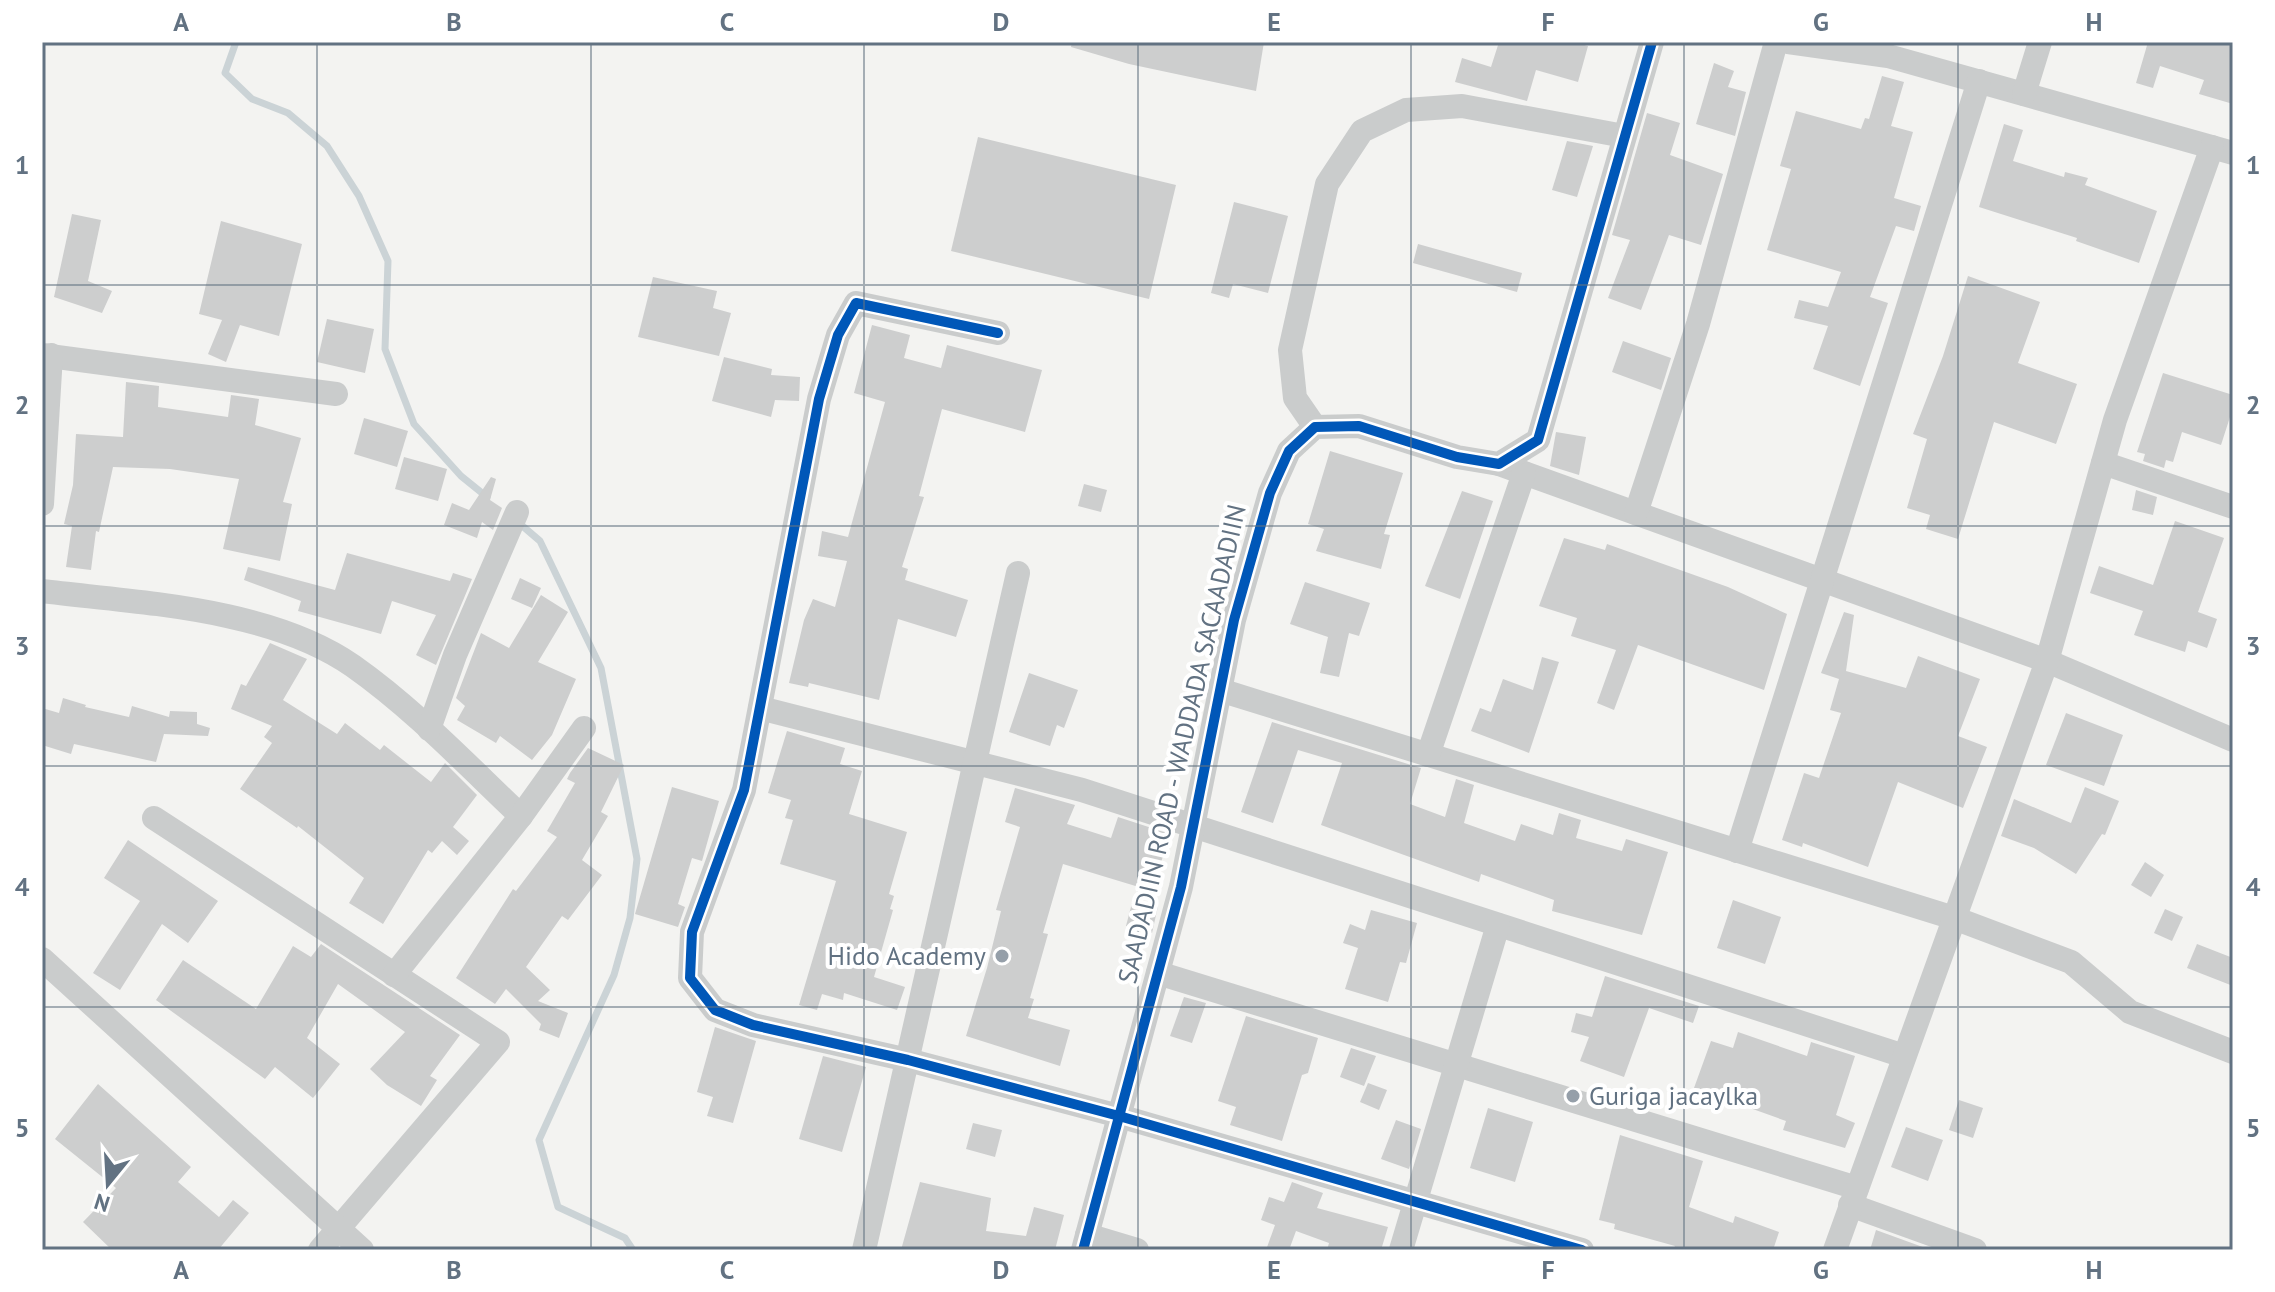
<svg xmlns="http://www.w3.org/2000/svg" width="2275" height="1292" font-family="'PT Sans',sans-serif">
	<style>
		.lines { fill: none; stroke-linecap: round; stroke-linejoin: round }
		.stream { stroke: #cbd3d6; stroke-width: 7 }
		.building { fill: #cdcece }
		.minor { stroke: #cacccc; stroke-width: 24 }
		.cycleway-casing { stroke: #fff; stroke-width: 15 }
		.cycleway { stroke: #0057b8; stroke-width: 10 }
		.grid { fill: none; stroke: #627282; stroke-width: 2; stroke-opacity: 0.55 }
		.poi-dot { fill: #959fa9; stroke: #fff; stroke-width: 3 }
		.labels { text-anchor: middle; stroke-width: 8; stroke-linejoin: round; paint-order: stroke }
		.street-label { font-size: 26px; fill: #627282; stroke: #fff }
		.poi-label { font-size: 26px; fill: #627282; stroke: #fff; text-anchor: end }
		.neatline { fill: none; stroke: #627282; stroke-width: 3 }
		.grid-label { font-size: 26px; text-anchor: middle; font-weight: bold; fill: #627282 }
	</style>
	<rect width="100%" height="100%" fill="#f3f3f1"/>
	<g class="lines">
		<g class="stream">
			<polyline points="236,42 225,73 252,99 288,113 327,146 359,196 388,261 385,349 414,424 461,476 487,497"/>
			<polyline points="519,523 540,541 601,668 637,859 630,918 614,975 539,1140 558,1207 625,1238 633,1250"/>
		</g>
	</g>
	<g class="building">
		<polygon points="1072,42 1264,42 1256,91 1129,64 1071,47"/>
		<polygon points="1499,42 1574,42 1588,46 1578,82 1536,70 1527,101 1455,82 1462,58 1491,67"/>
		<polygon points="2148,42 2233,42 2233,104 2199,94 2204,80 2160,66 2153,88 2136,83"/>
		<polygon points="1714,63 1734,71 1728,87 1746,92 1735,136 1696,124"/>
		<polygon points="1882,76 1904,82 1891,126 1913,132 1894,198 1921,206 1914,231 1896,226 1870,297 1888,303 1860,386 1813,369 1828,326 1794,318 1799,300 1828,307 1841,272 1767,250 1791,169 1780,166 1796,111 1861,129 1865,118 1869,119"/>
		<polygon points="1647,113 1680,123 1670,155 1723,174 1701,245 1669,235 1641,310 1608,298 1630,240 1612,235"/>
		<polygon points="2004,124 2023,130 2013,161 2064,177 2065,172 2088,178 2085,185 2157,211 2139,263 2076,241 2077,238 1979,207"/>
		<polygon points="978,137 1176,185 1149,299 951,251"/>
		<polygon points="1567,141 1593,146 1577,197 1552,190"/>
		<polygon points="1234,202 1288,216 1268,293 1233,284 1229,298 1211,293"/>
		<polygon points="72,214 101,220 88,281 112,291 102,313 54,297"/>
		<polygon points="221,221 302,244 279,336 240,325 226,362 208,354 222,320 199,314"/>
		<polygon points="1418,244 1522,273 1517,292 1413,263"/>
		<polygon points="1968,276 2040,302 2018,363 2077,384 2056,444 1994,422 1958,539 1926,529 1930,515 1907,508 1927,439 1913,434 1943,356"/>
		<polygon points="653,277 717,291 713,308 731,313 719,356 638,337"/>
		<polygon points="327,319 374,329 365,373 317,362"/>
		<polygon points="872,325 910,335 904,358 941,368 947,345 1042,370 1025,432 942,409 919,496 924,497 902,567 908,569 905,580 968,600 956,637 898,619 879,700 809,683 808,687 789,683 804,620 813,599 835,607 847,561 818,556 822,531 848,537 885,402 854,393"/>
		<polygon points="1623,341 1671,358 1661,390 1612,372"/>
		<polygon points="724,357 772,369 771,375 800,377 799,401 775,400 771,417 712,401"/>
		<polygon points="2163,373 2233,395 2233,418 2230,417 2221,445 2182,432 2173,462 2166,460 2164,468 2143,461 2145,454 2137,452"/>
		<polygon points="126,382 159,386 158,407 228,417 231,395 259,399 255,425 301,438 283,502 292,504 280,561 223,549 239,479 170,469 113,467 99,532 96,531 91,570 66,567 72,526 64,524 73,485 76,434 123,437"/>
		<polygon points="364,418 408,431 397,467 354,454"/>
		<polygon points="1556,432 1586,437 1579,475 1550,466"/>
		<polygon points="1330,451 1403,473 1384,534 1390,535 1381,569 1316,551 1324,529 1308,524"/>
		<polygon points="404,457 447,469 438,501 395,489"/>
		<polygon points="491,477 496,479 490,500 502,508 493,530 482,522 477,538 444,525 452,503 469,510"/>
		<polygon points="1084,484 1107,490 1101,512 1078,506"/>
		<polygon points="2136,490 2157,497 2153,515 2132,510"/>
		<polygon points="1462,491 1493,501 1460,599 1425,586"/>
		<polygon points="2175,521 2224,538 2198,612 2217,619 2207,648 2188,641 2185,652 2134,635 2143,611 2090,593 2099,566 2153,585"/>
		<polygon points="1564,538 1605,550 1607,544 1728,587 1787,614 1764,690 1638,645 1614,710 1597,703 1616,650 1571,636 1577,618 1539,606"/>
		<polygon points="347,553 450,581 453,573 472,579 436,665 416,655 436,615 392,601 381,634 298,611 301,601 244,580 248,567 335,590"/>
		<polygon points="520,578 541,588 532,608 511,599"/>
		<polygon points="1305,582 1370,603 1359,636 1349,633 1339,677 1320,673 1328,637 1290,624"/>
		<polygon points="541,595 568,612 538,662 576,679 552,735 532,760 500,736 496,743 457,720 465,706 456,698 481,633 509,648"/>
		<polygon points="1844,612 1854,615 1846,671 1906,688 1918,656 1980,679 1958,736 1987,747 1963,808 1898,782 1868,867 1803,843 1802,847 1782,840 1804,773 1819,778 1841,713 1830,710 1839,679 1821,673"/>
		<polygon points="270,643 307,659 283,700 337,734 345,723 380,750 384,745 431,782 445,763 477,795 453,827 469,841 457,855 442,841 432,853 428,850 383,924 349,903 364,878 298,826 297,828 240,789 272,743 264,737 272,726 231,709 241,684 246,686"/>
		<polygon points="1542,657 1559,662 1529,753 1471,731 1480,708 1491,712 1503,679 1533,690"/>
		<polygon points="1029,673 1078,690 1064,728 1057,725 1050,746 1009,732"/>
		<polygon points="63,698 86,705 85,707 129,717 132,706 169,717 170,711 197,712 197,724 210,728 208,736 164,734 156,762 74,744 71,754 42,745 42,708 59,713"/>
		<polygon points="2066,713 2123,735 2104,786 2046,765"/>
		<polygon points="1272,722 1421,768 1410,804 1445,817 1456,779 1474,785 1464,823 1515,841 1521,824 1553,835 1559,813 1581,820 1576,838 1622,851 1626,839 1668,852 1642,935 1552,911 1554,900 1481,874 1479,882 1321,825 1342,763 1298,750 1273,823 1241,812"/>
		<polygon points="787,731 845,748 840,764 862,771 849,814 907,832 889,894 894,896 890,909 893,910 874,977 905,987 897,1010 844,993 843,1000 822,994 817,1010 799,1005 836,881 780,864 793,820 785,818 791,800 768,793"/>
		<polygon points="588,748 624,765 601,812 608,816 582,860 602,875 568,920 562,916 526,967 550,990 538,1001 568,1013 559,1038 539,1030 541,1024 506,989 495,1004 456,978 513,889 516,891 557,837 547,831 575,783 567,779 570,773"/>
		<polygon points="672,787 719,801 702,861 692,858 678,904 685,907 678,927 635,914"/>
		<polygon points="2085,787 2119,801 2105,835 2102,834 2076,874 2034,848 2001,836 2014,799 2071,823"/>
		<polygon points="1015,788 1075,805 1067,824 1111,838 1118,817 1170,834 1152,891 1063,864 1043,933 1048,934 1030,998 1034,999 1028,1018 1070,1030 1060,1066 966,1036 987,968 1001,911 996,910 1020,827 1005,822"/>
		<polygon points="128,840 218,901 188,943 162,924 120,990 93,973 140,901 104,878"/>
		<polygon points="2145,862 2164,875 2151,897 2131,885"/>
		<polygon points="1133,899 1158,906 1152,933 1126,926"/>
		<polygon points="1733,900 1781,917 1765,964 1717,948"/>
		<polygon points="2165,909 2183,917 2172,941 2154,933"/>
		<polygon points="1371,910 1417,923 1406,963 1400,962 1388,1002 1345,989 1358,948 1343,943 1350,924 1365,930"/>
		<polygon points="321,944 460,1035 430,1076 437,1080 421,1106 387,1085 370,1069 405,1032 338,984 307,1038 340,1064 313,1098 275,1067 265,1079 156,1000 183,960 256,1009 293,946 311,957"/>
		<polygon points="2197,944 2233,958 2233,986 2187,968"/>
		<polygon points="1605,976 1699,1006 1693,1023 1649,1008 1624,1077 1580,1061 1589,1037 1571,1032 1576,1013 1592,1017"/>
		<polygon points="1184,997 1206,1003 1192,1043 1170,1036"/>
		<polygon points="1246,1016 1318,1038 1308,1073 1302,1075 1282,1141 1230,1125 1236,1107 1218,1101"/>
		<polygon points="715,1027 756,1041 733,1123 707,1116 713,1097 697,1092"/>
		<polygon points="1738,1032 1807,1056 1811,1042 1855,1056 1836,1115 1855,1123 1845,1148 1783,1130 1786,1121 1694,1088 1711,1041 1733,1048"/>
		<polygon points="1351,1048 1376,1056 1364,1086 1340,1077"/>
		<polygon points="823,1056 866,1067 842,1152 799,1139"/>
		<polygon points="1368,1083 1387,1090 1379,1110 1360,1102"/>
		<polygon points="98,1084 191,1167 178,1182 219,1217 233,1200 249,1213 218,1250 112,1250 83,1222 116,1188 55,1139"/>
		<polygon points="1959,1100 1983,1108 1973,1138 1949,1130"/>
		<polygon points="1488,1108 1533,1122 1515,1182 1470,1168"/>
		<polygon points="1396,1120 1421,1129 1409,1169 1381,1159"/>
		<polygon points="973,1123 1002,1130 995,1157 966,1149"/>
		<polygon points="1906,1127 1943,1140 1928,1181 1891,1167"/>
		<polygon points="1620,1135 1703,1161 1689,1207 1733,1223 1735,1216 1779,1232 1773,1250 1673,1250 1675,1246 1614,1229 1615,1224 1599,1220"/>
		<polygon points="920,1182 991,1198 986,1231 1026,1236 1034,1207 1064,1215 1055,1250 901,1250"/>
		<polygon points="1292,1182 1323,1193 1317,1208 1388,1227 1381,1250 1327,1250 1329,1243 1296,1231 1289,1250 1266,1250 1275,1225 1261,1220 1269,1197 1284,1202"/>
		<polygon points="1876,1230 1931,1250 1870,1250"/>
	</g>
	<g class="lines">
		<g class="minor">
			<polyline points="1788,42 1888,56 2233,153"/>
			<polyline points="2024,94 2040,42"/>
			<polyline points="998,333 856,303 838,335 819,399 744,790 692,932 690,978 715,1010 753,1025 908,1060 1119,1116 1582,1250"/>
			<polyline points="42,355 336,394"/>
			<polyline points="1315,427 1295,398 1290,350 1327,184 1362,131 1406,110 1462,106 1624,136"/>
			<polyline points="2103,463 2233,507"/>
			<polyline points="1499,464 2047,661 2233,740"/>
			<polyline points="42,504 51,355"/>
			<polyline points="1636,513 1698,324 1776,42"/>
			<path d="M42,591C140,603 270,608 353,666C414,709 467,765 521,816"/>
			<polyline points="1223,691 1954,918 2071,962 2130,1012 2233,1052"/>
			<polyline points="760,708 1082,790 1904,1056"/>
			<polyline points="429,729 455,655 517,512"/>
			<polyline points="1428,755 1524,473"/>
			<polyline points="154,818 498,1042 320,1250"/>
			<polyline points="1737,851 1979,81"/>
			<polyline points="42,959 362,1250"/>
			<polyline points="1158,973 1857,1188"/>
			<polyline points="394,975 521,816 584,728"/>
			<polyline points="1850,1205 1975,1250"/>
			<polyline points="1087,1235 1137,1250"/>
			<polyline points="864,1250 1018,573"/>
			<polyline points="1083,1250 1181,887 1234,620 1270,493 1289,451 1315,427 1359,426 1457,457 1499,464 1538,440 1652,42"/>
			<polyline points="1401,1250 1498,925"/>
			<polyline points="1835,1250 2047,661 2115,420 2212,147"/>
		</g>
		<g class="cycleway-casing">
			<g id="cycleway">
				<polyline points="998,333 856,303 838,335 819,399 744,790 692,932 690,978 715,1010 753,1025 908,1060 1119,1116 1582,1250"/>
				<polyline points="1083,1250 1181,887 1234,620 1270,493 1289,451 1315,427 1359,426 1457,457 1499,464 1538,440 1652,42"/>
			</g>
		</g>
		<use href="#cycleway" class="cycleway"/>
	</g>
	<path class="grid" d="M317,42V1250M591,42V1250M864,42V1250M1138,42V1250M1411,42V1250M1684,42V1250M1958,42V1250M42,285H2233M42,526H2233M42,766H2233M42,1007H2233"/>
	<g class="poi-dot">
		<circle cx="1002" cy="956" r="8"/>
		<circle cx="1573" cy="1096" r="8"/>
	</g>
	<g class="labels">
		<g class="street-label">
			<text transform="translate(1182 744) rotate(-77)" y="9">SAADADIIN ROAD - WADDADA SACAADADIIN</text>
		</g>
		<g class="poi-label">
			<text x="986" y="965">Hido Academy</text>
			<text x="1589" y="1105" text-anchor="start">Guriga jacaylka</text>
		</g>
	</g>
	<rect width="2275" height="1292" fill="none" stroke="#ffffff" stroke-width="88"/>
	<g transform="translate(108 1184) rotate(198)" stroke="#ffffff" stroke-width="6" paint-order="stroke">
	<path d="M0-6L14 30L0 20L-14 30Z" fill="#627282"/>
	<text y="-12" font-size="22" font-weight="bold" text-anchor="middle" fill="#627282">N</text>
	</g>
	<rect x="44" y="44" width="2187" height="1204" class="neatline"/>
	<g class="grid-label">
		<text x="181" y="31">A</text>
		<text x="454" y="31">B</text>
		<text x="727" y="31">C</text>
		<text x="1001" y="31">D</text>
		<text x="1274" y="31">E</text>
		<text x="1548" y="31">F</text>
		<text x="1821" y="31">G</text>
		<text x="2094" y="31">H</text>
		<text x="22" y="174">1</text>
		<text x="2253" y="174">1</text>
		<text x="22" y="414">2</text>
		<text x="2253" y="414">2</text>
		<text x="22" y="655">3</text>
		<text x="2253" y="655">3</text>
		<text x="22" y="896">4</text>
		<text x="2253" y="896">4</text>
		<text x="22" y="1137">5</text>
		<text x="2253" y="1137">5</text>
		<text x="181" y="1279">A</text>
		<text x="454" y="1279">B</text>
		<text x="727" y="1279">C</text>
		<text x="1001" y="1279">D</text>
		<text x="1274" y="1279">E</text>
		<text x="1548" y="1279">F</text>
		<text x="1821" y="1279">G</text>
		<text x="2094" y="1279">H</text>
	</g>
</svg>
